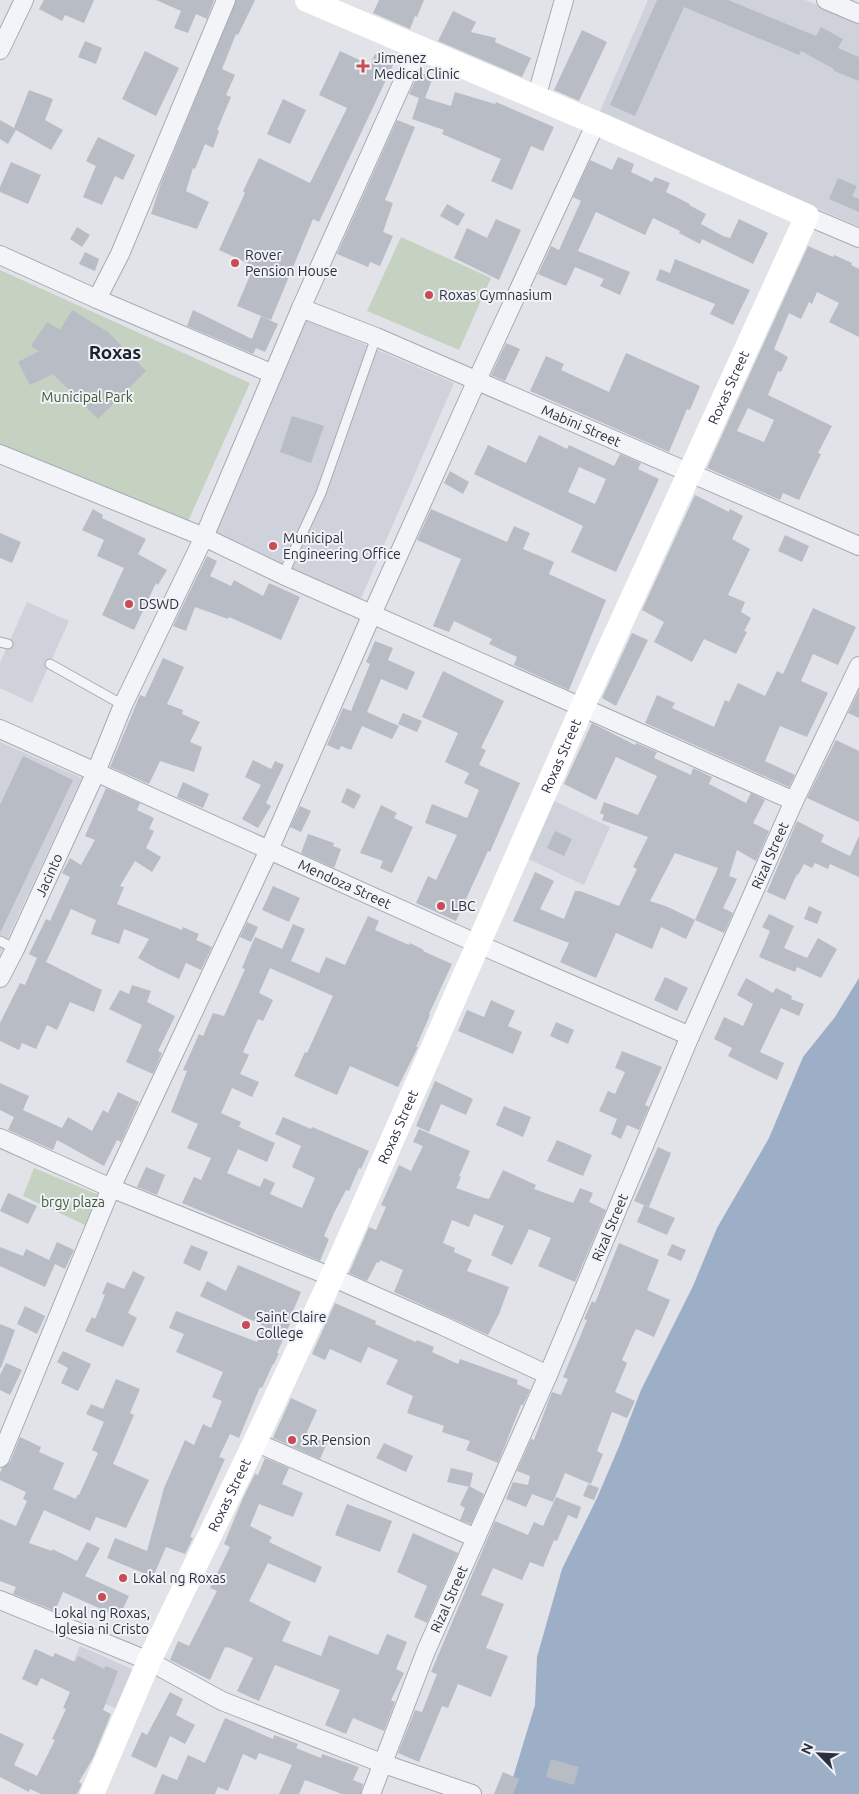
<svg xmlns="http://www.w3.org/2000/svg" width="859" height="1794" viewBox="0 0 859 1794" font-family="Ubuntu,sans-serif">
<rect width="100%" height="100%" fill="#e1e3e9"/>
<g fill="#cfd2da">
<path d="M648,0H805L859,23V227L600,111Z"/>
<path d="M299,316L454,383L359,603L206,535Z"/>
<path d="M27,602L69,621L32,703L0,688V663Z"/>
<path d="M0,742L82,778L0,955Z"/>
<path d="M552,800L610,827L584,885L526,858Z"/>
<path d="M80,1646L134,1670L117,1709L63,1685Z"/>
</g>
<g fill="#c5d2c2">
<path d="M401,237L491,278L459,350L367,311Z"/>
<path d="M0,270L250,383L185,528L0,446Z"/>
<path d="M34,1168L99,1195L85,1225L23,1196Z"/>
</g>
<path fill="#9dafc7" d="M859,978V1794H508L535,1705L537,1657L562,1569L597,1498L620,1444L641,1390L693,1286L717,1228L769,1138L803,1057L835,1017Z"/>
<g fill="#b8bcc5" fill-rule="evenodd">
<path d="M44,0H94L84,23L65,15L62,21L39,9Z"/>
<path d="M156,0H214L207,19L196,14L188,33L174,28L181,11Z"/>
<path d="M236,0H255L238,35L236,34L222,69L235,75L226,95L231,97L217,130L219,131L213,148L205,144L195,169L193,168L186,191L209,202L197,229L151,214L161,183Z"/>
<path d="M379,0H424L417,17L415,16L410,29L373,13Z"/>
<path d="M657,0H728L816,36L821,27L843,39L838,48L859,57V81L834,71V69L801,51L799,55L684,7L635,116L610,105Z"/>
<path d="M453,11L476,22L471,32L496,38L495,42L531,58L522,77L438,41Z"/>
<path d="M582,30L607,42L579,101L554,90Z"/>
<path d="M85,41L102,48L96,64L78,57Z"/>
<path d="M145,51L179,68L156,116L122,99Z"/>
<path d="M340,51L370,65L375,54L394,63L319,222L313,219L271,320L237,306L254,266L219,250L245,193L243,191L259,158L310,183L347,108L319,95Z"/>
<path d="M419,72L433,77L425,98L451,106L455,92L495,104L496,102L554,127L543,151L531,146L512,190L491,181L501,159L442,134L444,130L412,119L419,98L409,94Z"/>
<path d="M29,90L53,99L45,120L63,130L51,150L16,130L8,144L0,139V120L14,128Z"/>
<path d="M283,99L306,110L290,144L267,134Z"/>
<path d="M397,120L415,127L385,200L393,203L383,232L393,236L380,266L370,262L368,267L337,254Z"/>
<path d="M98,137L135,155L123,180L115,176L102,205L83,197L96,166L86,161Z"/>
<path d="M618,157L634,164L631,172L652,182L655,177L670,183L666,192L690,204L689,205L706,214L701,224L723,236L730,238L739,219L768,233L753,264L702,239L700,244L679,233L680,231L653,218L645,235L596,212L578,251L630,272L620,295L600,286L604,279L575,267L566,286L538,274L551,246L559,250L581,201L573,197L590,160L612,170Z"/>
<path d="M11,162L41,175L28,204L0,192V187Z"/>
<path d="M838,178L857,186L852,196L859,199V212L829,199Z"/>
<path d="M447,204L465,214L458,226L440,216Z"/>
<path d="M496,219L521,230L499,280L454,258L467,228L487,238Z"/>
<path d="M77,227L90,235L82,247L70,239Z"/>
<path d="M808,246L833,257L834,255L852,263L851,265L859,269V337L829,322L839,303L817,292L812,304L809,302L801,319L789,313L774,349L788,357L781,372L778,371L768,395L832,426L818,453L821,454L799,500L783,493L780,500L707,468ZM748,408L774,420L764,442L737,431Z"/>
<path d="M85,252L99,259L95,271L79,264Z"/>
<path d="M675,259L750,290L733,325L710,314L715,304L656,280L660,269L670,273Z"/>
<path d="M72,310L108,332L146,371L98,419L53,374L30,385L18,362L39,351L31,346L47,322L60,330Z"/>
<path d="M193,310L252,339L261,316L278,324L265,352L256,348L253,354L187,326Z"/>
<path d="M506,343L520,349L505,381L491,375Z"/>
<path d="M626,353L700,386L690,410L687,409L669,452L530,391L546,356L564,364L561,370L609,392Z"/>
<path d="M292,416L324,426L311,463L280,452Z"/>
<path d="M539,435L567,449L569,445L614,466L620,454L641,463L638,469L659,479L616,572L571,552L583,526L474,474L488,445L526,463ZM579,467L606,479L595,504L568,492Z"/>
<path d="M450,471L469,482L463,494L444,483Z"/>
<path d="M695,495L729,512L730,509L743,516L732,539L750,549L728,595L745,602L741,612L751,618L744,631L747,632L736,654L704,639L692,662L654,642L664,622L642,610Z"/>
<path d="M93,509L103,515L102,518L146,539L138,554L167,570L158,585L156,583L134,630L102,615L124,568L97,556L104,540L82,530Z"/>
<path d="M431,509L507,542L514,526L530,533L523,549L554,562L549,574L606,600L569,690L514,665L517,657L489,644L492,639L454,621L449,632L433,626L461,559L417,540Z"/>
<path d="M0,533L21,542L12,563L0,558Z"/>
<path d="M785,535L809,546L802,562L778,551Z"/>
<path d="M207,556L217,561L210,576L231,586L234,580L263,596L269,583L300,597L281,640L229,617L228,619L195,607L186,631L173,626Z"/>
<path d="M813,608L856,627L838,665L813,654L801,681L828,693L807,737L780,726L765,761L795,775L789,787L645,723L657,695L675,703L672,708L714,727L725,700L729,702L738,683L765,696L777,671L783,674Z"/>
<path d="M632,633L648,640L616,706L602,698Z"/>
<path d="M375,641L393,648L388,660L415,672L407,690L381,679L367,712L399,726L392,739L362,726L351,750L341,746L339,750L327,745L343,708L351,711L370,664L366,662Z"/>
<path d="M163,658L184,667L167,704L183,710L182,714L200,722L190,742L202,747L194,772L160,761L149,784L110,767L140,695L145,697Z"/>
<path d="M443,671L504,701L481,748L486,750L479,765L520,783L490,852L488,851L456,921L416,903L428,876L436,880L457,835L425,823L432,804L467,818L479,790L464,783L469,773L445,762L458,733L422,717Z"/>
<path d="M859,690V718L848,713Z"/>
<path d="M403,713L422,721L417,732L398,724Z"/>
<path d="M592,723L635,745L636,743L657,752L654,758L691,775L693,768L712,777L709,784L746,803L751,793L765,800L753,823L769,831L756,861L737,850L729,876L737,879L723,908L733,913L724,933L695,920L686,939L661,927L652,949L616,933L596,978L560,962L569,943L513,921L535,872L554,881L540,909L564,919L575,891H580L619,906L637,869L633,867L648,837L602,820L604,815L600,813L604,802L638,815L657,776L616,757L596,800L564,784ZM675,853L718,868L695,920L668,907L650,901Z"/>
<path d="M836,740L859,751V822L807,798Z"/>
<path d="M23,756L73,780L0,933V805Z"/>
<path d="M253,760L271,769L275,761L284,765L266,803L271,806L258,828L242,819L261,785L245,777Z"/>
<path d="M183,782L209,794L203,808L177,797Z"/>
<path d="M106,788L140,803L137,810L154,818L149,829L154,831L146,848L161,857L152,872L135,861L120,886L124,887L117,904L182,930L183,927L199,934L196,940L212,947L201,970L186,963L179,979L156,968L138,958L149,939L124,929L119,944L91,934L96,920L71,909L46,962L102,990L94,1012L70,1002L57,1030L47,1025L36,1049L22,1043L19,1050L0,1041V1023L20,983L25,985L37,958L29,954L46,919L50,921L70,877L62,873L70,858L81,865L95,840L85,836Z"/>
<path d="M347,788L361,795L354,809L341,802Z"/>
<path d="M381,805L397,813L394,818L413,827L392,873L380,868L383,861L360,853Z"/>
<path d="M300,806L311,811L301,832L290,827Z"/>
<path d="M797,821L824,835L821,842L850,856L859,836V877L830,864L828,869L815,863L812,868L804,864L798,875L797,874L785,900L767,892Z"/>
<path d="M555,831L572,839L564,856L547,848Z"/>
<path d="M308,834L334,843L333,846L341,849L334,868L301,853Z"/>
<path d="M273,886L300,898L289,922L262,910Z"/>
<path d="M809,906L822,912L817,924L804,919Z"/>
<path d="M769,914L794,926L784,948L807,958L818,938L837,949L821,978L797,967L795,972L759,957L770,931L762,927Z"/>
<path d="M368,916L379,921L375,930L409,945L410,943L424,950L423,951L452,964L429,1014L430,1015L416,1047H418L398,1087L350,1066L337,1095L294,1076L305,1052L307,1053L333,996L270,968L259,993L273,1000L263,1021L258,1019L243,1052L249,1055L240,1074L259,1082L252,1097L232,1088L221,1113L241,1122L239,1127L275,1143L267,1162L238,1149L227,1173L260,1187L264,1178L275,1183L270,1194L302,1208L315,1178L292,1167L301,1146L275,1134L283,1117L311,1129L312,1127L369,1151L361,1169L359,1168L349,1191L346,1190L334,1213L324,1236L329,1239L320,1261L182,1203L194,1177L201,1180L211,1158L187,1148L198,1124L171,1112L187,1071L183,1070L199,1034L203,1036L213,1013L224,1016L225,1014L245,969L242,968L255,937L282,949L293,924L305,929L291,961L319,973L326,957L345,965Z"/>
<path d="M247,922L258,927L251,942L240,937Z"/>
<path d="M665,977L688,988L677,1011L654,1000Z"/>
<path d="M746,978L773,993L776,988L792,996L791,999L804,1004L799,1016L781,1008L760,1052L784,1063L777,1080L728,1056L732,1048L714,1039L724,1017L743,1026L753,1004L737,995Z"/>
<path d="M132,985L151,991L147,1002L175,1016L158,1051L162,1053L153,1074L126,1062L142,1025L109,1009L120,990L129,994Z"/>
<path d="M491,1000L515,1011L508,1026L522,1032L513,1054L458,1031L467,1010L484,1017Z"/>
<path d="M556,1022L574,1030L568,1044L550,1036Z"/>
<path d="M622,1051L662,1067L645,1105L649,1107L639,1130L627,1125L621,1139L611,1134L617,1119L599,1111L608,1091L615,1094L625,1072L615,1068Z"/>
<path d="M435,1081L473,1099L466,1115L441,1104L429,1132L416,1126Z"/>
<path d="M0,1083L29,1096L23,1110L62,1128L68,1117L92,1131L103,1110L108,1113L118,1092L139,1102L121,1142L117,1140L104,1166L57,1140L53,1150L8,1130L14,1117L0,1110Z"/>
<path d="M504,1106L531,1117L523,1137L496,1125Z"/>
<path d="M419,1129L470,1151L459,1176L461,1177L456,1188L484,1198L489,1199L503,1170L536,1185L534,1189L573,1203L580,1188L593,1193L589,1202L606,1210L575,1282L538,1266L551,1238L529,1229L512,1265L491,1255L504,1226L474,1214L469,1227L452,1220L443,1243L455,1248L454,1252L472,1260L467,1271L509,1287L499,1314L488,1335L394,1292L403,1270L380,1260L379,1263L377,1262L367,1281L349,1273L369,1227L376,1230L386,1207L381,1205L399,1165L411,1171L423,1146L413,1142Z"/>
<path d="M557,1140L592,1155L583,1176L547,1161Z"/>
<path d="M658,1147L671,1153L649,1207L634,1201Z"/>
<path d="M146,1167L165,1175L157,1195L137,1187Z"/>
<path d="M8,1193L37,1206L28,1224L0,1211Z"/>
<path d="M644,1205L675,1218L667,1235L637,1222Z"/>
<path d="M57,1242L74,1250L65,1269L55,1264L45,1287L0,1266V1247L23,1256L26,1249L49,1260Z"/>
<path d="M619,1243L659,1260L647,1290L670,1300L654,1337L636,1329L633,1335L622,1360L627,1363L615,1392L635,1401L627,1418L612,1412L597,1451L603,1454L591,1484L565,1473L553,1502L532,1494L526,1507L506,1499L513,1482L528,1485L530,1476L517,1471L531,1439L534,1440L552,1392L561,1395L568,1379L563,1377L587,1320L584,1319L592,1301L595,1303Z"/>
<path d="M672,1244L686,1250L681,1261L667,1255Z"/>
<path d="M191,1245L208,1252L200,1271L183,1263Z"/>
<path d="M238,1265L301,1292L288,1323L290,1324L277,1353H279L274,1364H273L262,1388L260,1387L239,1438L230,1434L219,1457L225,1459L190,1537L193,1538L185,1554L166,1547L153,1577L107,1558L115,1538L147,1551L164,1488L185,1440L194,1445L203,1424L211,1428L222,1401L212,1397L223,1372L176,1352L184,1334L169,1328L176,1311L257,1342L264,1326L200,1296L207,1281L226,1291Z"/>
<path d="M133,1271L145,1277L128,1313L137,1318L123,1347L85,1331L92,1317L95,1319L105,1295L102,1294L107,1282L124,1289Z"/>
<path d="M335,1303L376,1321L375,1324L416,1342L417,1340L434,1347L432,1352L458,1364L460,1359L518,1380L517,1384L530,1390L523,1405H521L498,1463L466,1450L470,1441L442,1432L444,1426L407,1413L413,1396L386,1384L398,1360L368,1347L361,1363L330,1349L325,1360L312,1354Z"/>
<path d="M25,1306L45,1316L37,1334L17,1324Z"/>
<path d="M0,1324L15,1330L1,1368L0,1367Z"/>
<path d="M63,1351L91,1364L78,1391L61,1383L68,1368L57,1362Z"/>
<path d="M6,1363L22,1370L10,1395L0,1390V1375Z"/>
<path d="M116,1379L140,1389L130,1413L134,1415L113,1464L149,1480L126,1528L96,1517L90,1531L44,1510L29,1543L52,1551V1549L77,1561L87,1542L100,1548L85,1576L129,1596L119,1617L63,1592L55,1611L13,1594L16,1587L0,1581V1519L16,1526L27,1501L23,1499L26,1492L0,1480V1473L2,1468L10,1462L20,1437L41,1447L39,1452L64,1463L53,1489L76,1499L77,1495H79L98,1453L92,1450L104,1422L86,1414L91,1404L103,1409Z"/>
<path d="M291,1398L317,1410L307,1432L308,1435L327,1443L320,1459L273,1438Z"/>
<path d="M384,1443L413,1456L406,1472L376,1458Z"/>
<path d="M265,1458L289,1468L282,1484L303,1493L293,1517L259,1504L250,1526L272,1537L269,1542L322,1567L315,1583L268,1563L249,1601L291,1622L282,1641L321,1656L329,1635L378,1655L387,1634L407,1642L396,1669L404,1673L391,1700L395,1702L384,1731L353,1718L346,1734L325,1725L340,1690L275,1665L259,1701L237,1691L253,1658L228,1647V1648L225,1647L210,1680L170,1660L178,1641L189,1646L217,1591L210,1588L230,1547L224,1544L243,1498L255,1474L258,1475Z"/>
<path d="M451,1468L473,1473L470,1487L447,1482Z"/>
<path d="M588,1484L599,1488L594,1500L583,1496Z"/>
<path d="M469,1486L484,1494L471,1524L460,1520L465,1508L460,1505Z"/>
<path d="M556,1497L581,1507L577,1519L568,1515L557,1541L554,1540L543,1567L530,1562L522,1580L493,1568L481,1595L504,1604L486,1648L508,1656L491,1697L458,1684L448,1708L442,1706L419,1762L398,1753L415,1710L422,1712L437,1674L431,1672L495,1521L528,1535L534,1522L543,1526Z"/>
<path d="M347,1504L392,1521L380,1552L335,1535Z"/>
<path d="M413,1533L458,1553L427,1623L414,1617L427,1586L397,1572Z"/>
<path d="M35,1649L53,1657L55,1653L75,1662L78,1656L104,1669L106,1666L118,1671L103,1710L111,1714L93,1758L79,1782L82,1784L77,1794H41L30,1789L29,1792L0,1777V1733L24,1744L14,1765L37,1776L55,1740L52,1739L66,1709L63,1708L70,1692L41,1678L37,1686L22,1679Z"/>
<path d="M170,1692L183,1699L176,1715L195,1725L185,1744L170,1736L156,1768L131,1756L142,1732L147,1735Z"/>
<path d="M225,1718L273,1739L274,1735L298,1744L296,1748L321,1758L322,1754L359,1767L353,1780L363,1784L361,1794H342L305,1780L299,1794H279L292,1765L259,1753L256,1760L243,1754L228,1791L218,1787L215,1794H154L162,1774L177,1780L188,1755L205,1763Z"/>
<path d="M551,1759L579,1767L574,1785L546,1777Z"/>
<path d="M503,1772L519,1779L513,1794H494Z"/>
</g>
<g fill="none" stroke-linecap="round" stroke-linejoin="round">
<defs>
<g id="lane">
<path d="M283,575L321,493L376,337"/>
<path d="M0,642L8,644"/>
<path d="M50,664L123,705"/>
<path d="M0,941L15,949"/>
</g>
<g id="street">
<path d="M226,0L120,254L97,299L273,374"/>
<path d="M826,0L859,14"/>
<path d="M0,50L24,0"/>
<path d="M536,98L564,0"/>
<path d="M807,216L859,238"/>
<path d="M0,255L97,299"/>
<path id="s1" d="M301,308L376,337L859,546"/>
<path d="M0,454L204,537L283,575L794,801"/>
<path id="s2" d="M0,729L478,944L690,1036"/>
<path id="s3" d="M0,978L15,949L96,772L123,705L204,537L301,308L418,48"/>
<path d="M0,1138L111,1188L332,1277L441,1325L548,1375"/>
<path d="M255,1442L476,1538"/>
<path d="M0,1458L111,1188L269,850L372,614L477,380L596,123"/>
<path d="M0,1600L149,1661L222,1701L384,1764L472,1794"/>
<path id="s4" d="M371,1794L426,1651L548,1375L690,1036L794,801L859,666"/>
</g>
</defs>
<use href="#lane" stroke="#a6aab3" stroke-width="11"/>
<use href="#street" stroke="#a6aab3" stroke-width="20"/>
<use href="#lane" stroke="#f3f4f7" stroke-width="9"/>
<use href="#street" stroke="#f3f4f7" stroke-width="18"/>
<path stroke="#fff" stroke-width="24" id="s5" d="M92,1794L149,1661L255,1442L332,1277L582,708L807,216L596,123L307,0"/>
</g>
<g fill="#c74c57" stroke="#f0f2f6" stroke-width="2">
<path d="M360.5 58.5h5v5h5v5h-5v5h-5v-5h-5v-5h5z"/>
<circle cx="235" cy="263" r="5"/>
<circle cx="429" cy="295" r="5"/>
<circle cx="273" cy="546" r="5"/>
<circle cx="129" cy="604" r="5"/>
<circle cx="441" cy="906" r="5"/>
<circle cx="246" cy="1325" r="5"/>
<circle cx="292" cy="1440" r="5"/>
<circle cx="123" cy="1578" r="5"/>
<circle cx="102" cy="1597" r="5"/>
</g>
<g text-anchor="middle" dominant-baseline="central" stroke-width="4" stroke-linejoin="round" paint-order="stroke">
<g font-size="14" fill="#2a303f" stroke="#f0f2f6" text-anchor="start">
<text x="374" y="58">Jimenez<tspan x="374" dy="16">Medical Clinic</tspan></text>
<text x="245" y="255">Rover<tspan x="245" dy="16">Pension House</tspan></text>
<text x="439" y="295">Roxas Gymnasium</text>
<text x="283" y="538">Municipal<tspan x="283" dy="16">Engineering Office</tspan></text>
<text x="139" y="604">DSWD</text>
<text x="451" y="906">LBC</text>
<text x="256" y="1317">Saint Claire<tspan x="256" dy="16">College</tspan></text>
<text x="302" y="1440">SR Pension</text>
<text x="133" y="1578">Lokal ng Roxas</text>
<text x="102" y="1613" text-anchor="middle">Lokal ng Roxas,<tspan x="102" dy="16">Iglesia ni Cristo</tspan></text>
</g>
<g font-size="14" fill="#2a303f" stroke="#f0f2f6">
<text stroke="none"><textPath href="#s5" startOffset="1544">Roxas Street</textPath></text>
<text stroke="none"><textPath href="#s1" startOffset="304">Mabini Street</textPath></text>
<text stroke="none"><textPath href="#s5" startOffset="1139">Roxas Street</textPath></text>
<text stroke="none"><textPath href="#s4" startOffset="1020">Rizal Street</textPath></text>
<text stroke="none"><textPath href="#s3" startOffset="114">Jacinto</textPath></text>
<text stroke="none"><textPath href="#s2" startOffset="378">Mendoza Street</textPath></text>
<text stroke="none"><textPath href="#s5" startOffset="734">Roxas Street</textPath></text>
<text stroke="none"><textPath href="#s4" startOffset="615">Rizal Street</textPath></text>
<text stroke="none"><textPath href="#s5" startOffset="329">Roxas Street</textPath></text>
<text stroke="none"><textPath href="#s4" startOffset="210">Rizal Street</textPath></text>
</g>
<g font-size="14" fill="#3c5a38" stroke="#f0f2f6">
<text x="87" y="397">Municipal Park</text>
<text x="73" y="1202">brgy plaza</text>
</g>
<g font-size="19" font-weight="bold" fill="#1c2230" stroke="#f0f2f6">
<text x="115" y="352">Roxas</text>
</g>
</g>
<g transform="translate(819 1754) rotate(294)" stroke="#f0f2f6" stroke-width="4" paint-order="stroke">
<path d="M0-4L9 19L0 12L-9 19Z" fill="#2a303f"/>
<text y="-8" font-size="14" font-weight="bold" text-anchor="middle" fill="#2a303f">N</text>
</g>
</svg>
